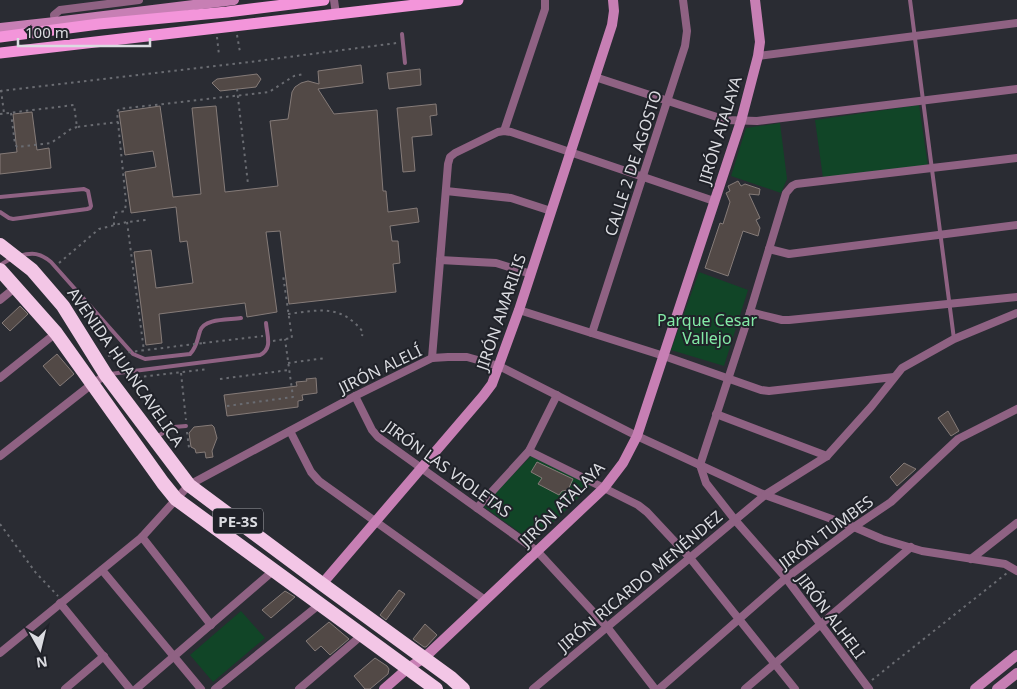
<svg xmlns="http://www.w3.org/2000/svg" width="1017" height="689" viewBox="0 0 1017 689" font-family="'Noto Sans',sans-serif">
<rect width="100%" height="100%" fill="#2a2c33"/>
<g fill="#114527">
<path d="M919,105L928,166L823,178L815,120Z"/>
<path d="M780,123L787,179L781,193L731,176L746,128Z"/>
<path d="M699,272L748,290L724,366L671,350Z"/>
<path d="M531,456L592,485L533,542L483,506Z"/>
<path d="M241,611L265,638L213,682L190,655Z"/>
</g>
<g fill="#524946" stroke="#857b78">
<path d="M361,65L363,83L318,89L334,114L377,110L383,191H386L388,212L417,208L419,222L390,226L392,241H398L400,263L393,264L396,292L289,304L280,231L266,232L277,312L247,317L245,303L159,314L162,343L146,345L134,252L151,250L156,288L193,283L187,241L180,242L176,207L131,213L125,172L156,167L153,151L125,155L119,112L160,106L173,197L201,194L192,108L216,106L225,192L278,186L270,121L288,119L292,92L295,87L301,83L308,81L319,84L318,71Z"/>
<path d="M420,69L421,85L389,89L387,73Z"/>
<path d="M257,74L261,79L256,87L220,91L212,83L217,79Z"/>
<path d="M436,104L437,115L430,116L432,135L412,137L415,171L403,172L397,108Z"/>
<path d="M32,112L37,150L49,148L51,168L0,174V154L17,152L13,114Z"/>
<path d="M738,181L741,186L745,184L760,189L759,195L749,194L760,218L756,220L760,228L758,236L743,231L728,276L705,268L720,223L723,224L730,202L726,193L730,191L728,186Z"/>
<path d="M20,306L28,314L10,331L2,323Z"/>
<path d="M57,354L74,374L60,386L43,366Z"/>
<path d="M316,378L317,393L302,395L303,400L298,401V407L227,416L224,395L297,386L296,382L307,381L306,379Z"/>
<path d="M948,411L959,431L951,436L938,418Z"/>
<path d="M212,425L214,427L217,438L212,451L213,457L206,458L205,452L196,453L195,449L191,447L189,433L194,427Z"/>
<path d="M537,462L573,479L568,490L562,491L559,495L538,484L542,478L531,472Z"/>
<path d="M904,463L916,469L897,486L890,477Z"/>
<path d="M399,590L405,594L386,620L380,615Z"/>
<path d="M285,591L295,597L271,618L262,610Z"/>
<path d="M329,622L349,639L330,655L321,646L315,651L306,641Z"/>
<path d="M425,624L437,635L426,647H424L413,639Z"/>
<path d="M375,658L387,666L389,669L388,674L370,689H365L354,676Z"/>
</g>
<g fill="none" stroke-linecap="round" stroke-linejoin="round">
<g stroke="#6a6c72" stroke-width="2" stroke-dasharray="2.5 4" stroke-linecap="butt">
<path d="M237,35L240,52"/>
<path d="M217,37L219,55"/>
<path d="M237,89L248,184"/>
<path d="M1,90L4,113"/>
<path d="M0,91L242,63L397,43"/>
<path d="M11,113L15,144L17,147L51,143L71,129L77,127"/>
<path d="M0,114L74,105L77,127L118,122"/>
<path d="M127,222L144,351"/>
<path d="M114,225V213L125,211L126,202L117,112L119,109L269,92L294,76L304,74"/>
<path d="M59,263L99,229L127,222L146,220"/>
<path d="M288,314C319,310 341,304 363,332L362,336"/>
<path d="M273,341L292,338L283,275"/>
<path d="M203,343L263,336"/>
<path d="M108,356L122,353"/>
<path d="M288,363L326,358"/>
<path d="M181,373L186,420"/>
<path d="M131,378L208,369"/>
<path d="M220,379L289,370"/>
<path d="M227,406L293,397L285,339"/>
<path d="M187,432L189,448"/>
<path d="M0,524L36,573L58,596"/>
<path d="M872,680L1007,573"/>
</g>
<g stroke="#8f6283" stroke-width="4">
<path d="M910,0L954,339"/>
<path d="M402,34L405,63"/>
<path d="M0,197L84,189L88,191L91,206L90,208L87,209L13,219L9,218L0,212"/>
<path d="M19,256C33,252 40,253 51,262L133,354L145,359L190,354C197,347 197,340 200,331C204,318 229,320 241,318"/>
<path d="M0,265L12,258"/>
<path d="M110,374L260,355C273,348 267,336 266,323"/>
<path d="M156,437L174,427L186,426"/>
</g>
<g stroke="#8f6283" stroke-width="8">
<path d="M334,0L336,14"/>
<path d="M55,22L54,15L60,10L139,0"/>
<path d="M758,56L1017,23"/>
<path d="M595,77L726,120L757,121L1017,89"/>
<path d="M504,131L545,9V0"/>
<path d="M446,191L511,198L551,211"/>
<path d="M769,249L789,254L1017,225"/>
<path d="M440,260L496,263L531,274"/>
<path d="M0,300L16,287"/>
<path d="M519,310L664,356L761,390L769,391L894,377"/>
<path d="M750,312L782,320H789L1017,297"/>
<path d="M592,333L685,46L687,31L683,0"/>
<path d="M432,358L448,164L450,157L455,153L498,132L504,131L511,132L714,201"/>
<path d="M0,378L56,333"/>
<path d="M355,396L372,430L378,437L537,551L607,627L655,689"/>
<path d="M716,414L827,456"/>
<path d="M290,431L311,472L319,481L485,600"/>
<path d="M529,451L604,488L638,505L647,512L690,558L795,689"/>
<path d="M0,456L92,384L106,375"/>
<path d="M700,465L750,312L786,193L792,186L796,184L1017,158"/>
<path d="M700,465L706,483L735,520L786,578L869,689"/>
<path d="M477,508L529,451L557,395"/>
<path d="M142,537L211,625"/>
<path d="M971,559L1017,523"/>
<path d="M102,570L201,689"/>
<path d="M60,603L130,689"/>
<path d="M0,653L142,537L189,485L355,396L432,358L448,357H467L499,366L637,436L765,495L854,527L882,539L922,551L1005,564L1017,571"/>
<path d="M65,689L104,656"/>
<path d="M136,689L273,571"/>
<path d="M215,689L320,604"/>
<path d="M299,689L362,635"/>
<path d="M533,689L765,495L827,456L871,407L902,368L954,339L1017,313"/>
<path d="M659,689L786,578L854,527L891,502L958,439L1017,409"/>
<path d="M745,689L911,547"/>
</g>
<g stroke="#c77fb4" stroke-width="10">
<path d="M0,28L55,22L234,0"/>
<path d="M322,584L483,396L492,384L519,310L612,25L614,11L613,0"/>
<path d="M384,689L408,668L424,658L604,488L623,463L637,436L741,121L758,56L760,42L755,0"/>
<path d="M975,689L1017,655"/>
<path d="M997,689L1017,673"/>
</g>
<g stroke="#f395da" stroke-width="11">
<path d="M0,37L99,24L227,12L324,0"/>
<path d="M0,53L458,0"/>
</g>
<g stroke="#f3c6e6" stroke-width="14">
<path d="M0,245L32,270L63,306L106,375L189,485L322,584L451,678L463,689"/>
<path d="M0,270L56,333L163,483L176,499L436,689"/>
</g>
<path stroke="#6a6c72" stroke-width="2" stroke-dasharray="2.5 4" stroke-linecap="butt" d="M122,353L203,343"/>
</g>
<g text-anchor="middle" dominant-baseline="central" stroke-width="4" stroke-linejoin="round" paint-order="stroke">
<rect fill="#202229" stroke="#a3a4aa" stroke-width="1" x="213" y="508.5" width="50" height="25" rx="4"/>
<g font-size="15" font-weight="bold" fill="#dbdce1">
<text x="238" y="521">PE-3S</text>
</g>
<g font-size="16" fill="#dbdce1" stroke="#202229">
<text transform="translate(720 130) rotate(-73)">JIRÓN ATALAYA</text>
<text transform="translate(633 163) rotate(-72)">CALLE 2 DE AGOSTO</text>
<text transform="translate(501 312) rotate(-71)">JIRÓN AMARILIS</text>
<text transform="translate(126 367) rotate(55)">AVENIDA HUANCAVELICA</text>
<text transform="translate(380 369) rotate(-26)">JIRÓN ALELÍ</text>
<text transform="translate(448 469) rotate(36)">JIRÓN LAS VIOLETAS</text>
<text transform="translate(562 504) rotate(-45)">JIRÓN ATALAYA</text>
<text transform="translate(826 532) rotate(-36)">JIRÓN TUMBES</text>
<text transform="translate(640 581) rotate(-40)">JIRÓN RICARDO MENÉNDEZ</text>
<text transform="translate(831 616) rotate(53)">JIRÓN ALHELI</text>
</g>
<g font-size="16" fill="#83eaa6" stroke="#202229">
<text x="707" y="320">Parque Cesar<tspan x="707" dy="18">Vallejo</tspan></text>
</g>
</g>
<g transform="translate(40 649) rotate(172)" stroke="#202229" stroke-width="4" paint-order="stroke">
<path d="M0-4L9 19L0 12L-9 19Z" fill="#dbdce1"/>
<text y="-8" font-size="14" font-weight="bold" text-anchor="middle" fill="#dbdce1">N</text>
</g>
<path d="M18 38v8h132v-8" fill="none" stroke="#dbdce1" stroke-width="2.5"/>
<text x="25" y="38" font-size="15" fill="#dbdce1" stroke="#202229" stroke-width="4" paint-order="stroke">100 m</text>
</svg>
